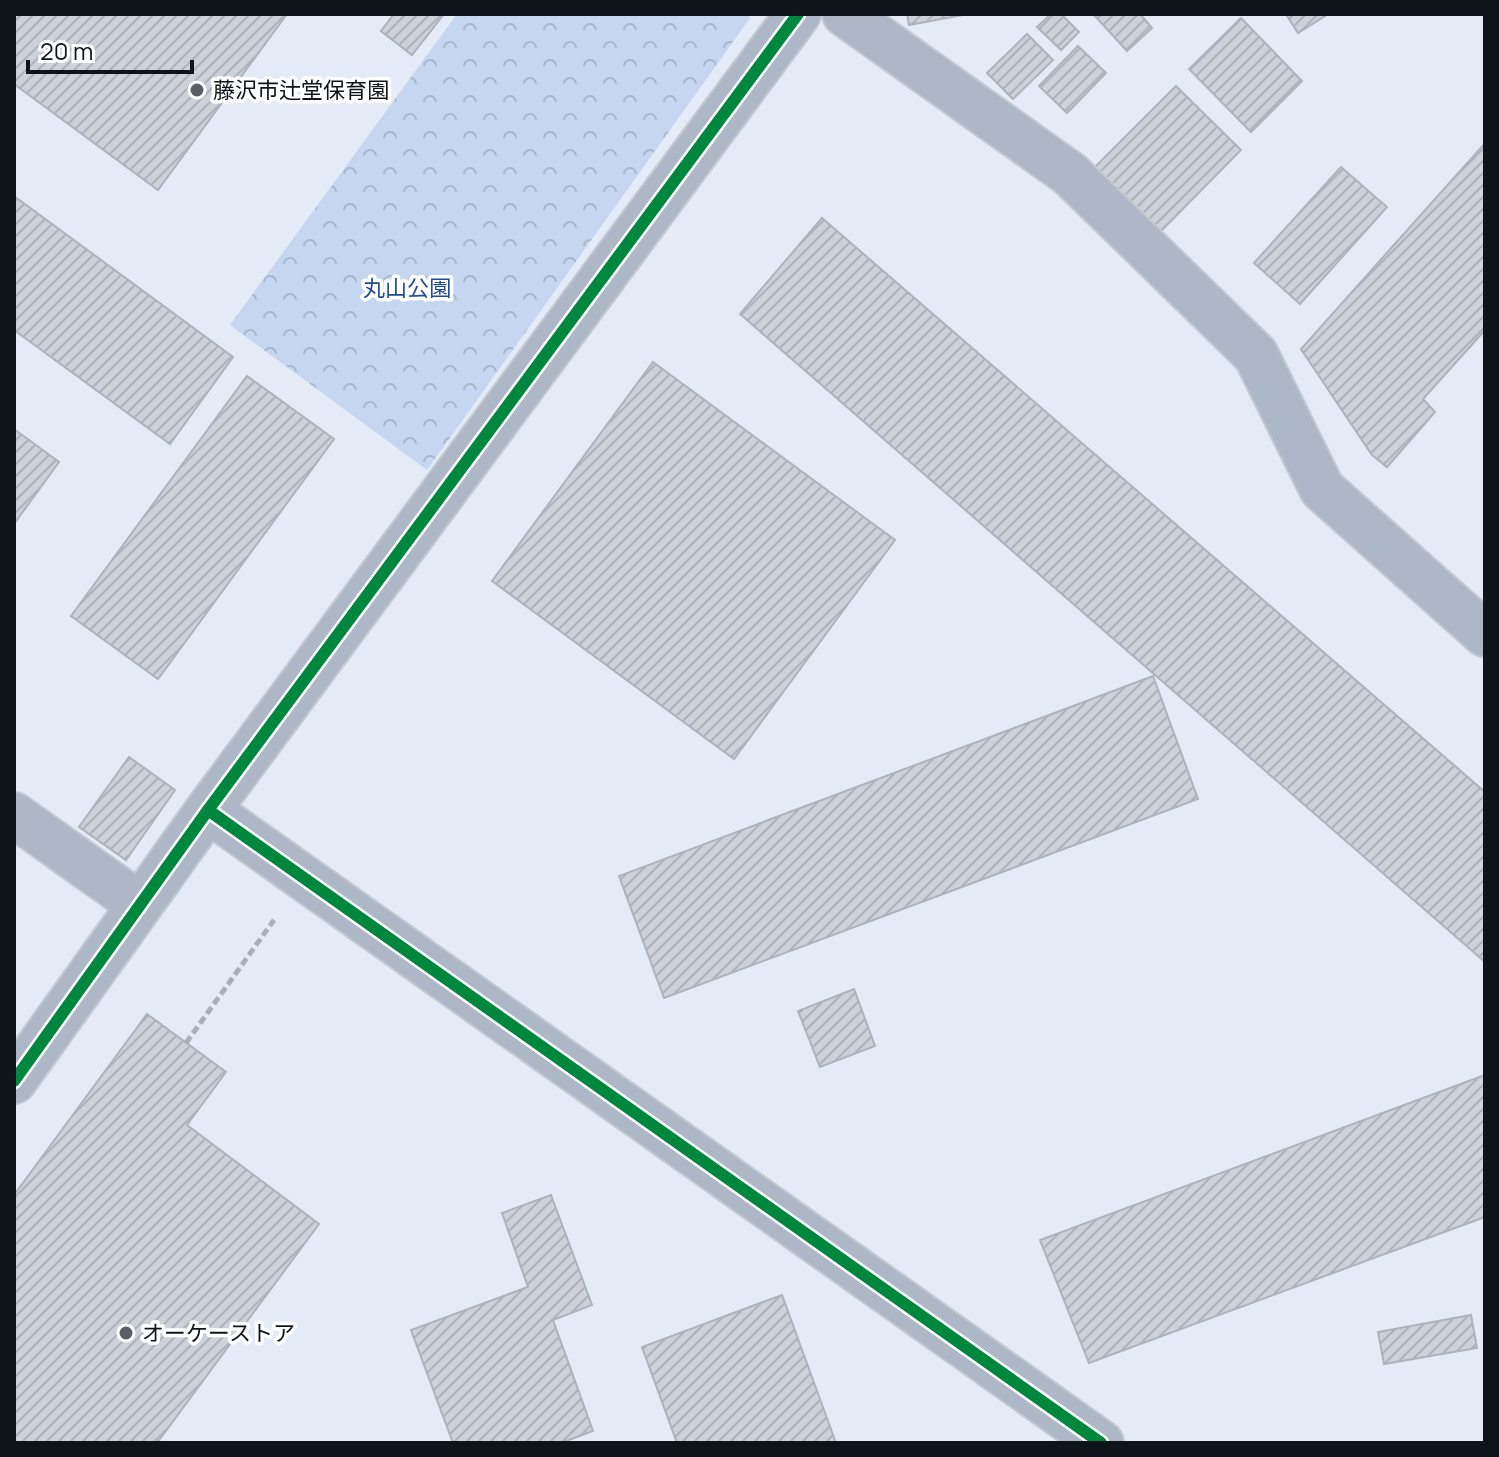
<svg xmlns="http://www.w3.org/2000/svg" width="1499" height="1457" viewBox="0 0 1499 1457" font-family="Manrope,'Noto Sans JP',sans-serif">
<defs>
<pattern id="park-crowns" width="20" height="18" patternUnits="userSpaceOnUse" patternTransform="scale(2)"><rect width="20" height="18" fill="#c6d6f0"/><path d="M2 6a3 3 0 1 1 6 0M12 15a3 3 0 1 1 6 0" fill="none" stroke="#a9b7cd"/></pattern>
<pattern id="building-hatch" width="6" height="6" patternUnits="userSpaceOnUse" patternTransform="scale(2)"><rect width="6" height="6" fill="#ccd1da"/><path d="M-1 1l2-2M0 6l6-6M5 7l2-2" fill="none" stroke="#aeb3ba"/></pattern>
</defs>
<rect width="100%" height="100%" fill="#e5ebf6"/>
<path fill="url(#park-crowns)" d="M457,14H749L750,18L427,470L230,325Z"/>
<g fill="url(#building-hatch)" stroke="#adb2bb" stroke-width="2">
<path d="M14,14H287L158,190L14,84Z"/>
<path d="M394,14H444L412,55L381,31Z"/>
<path d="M907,14H963V15L909,25Z"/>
<path d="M1051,14H1061L1079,32L1061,50L1037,27Z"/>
<path d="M1093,14H1140L1152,28L1127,51Z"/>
<path d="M1286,14H1328L1298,33Z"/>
<path d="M1241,18L1302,81L1251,132L1189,69Z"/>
<path d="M1027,34L1053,60L1013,99L987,73Z"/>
<path d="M1078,46L1106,73L1067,113L1039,86Z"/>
<path d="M1176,86L1241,150L1161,231L1095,167Z"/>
<path d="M1485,143V330L1423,399L1435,412L1387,467L1372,455L1301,349Z"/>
<path d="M1341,167L1387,207L1300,304L1254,263Z"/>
<path d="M14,196L233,357L170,444L14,330Z"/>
<path d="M822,218L1485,792V962L740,314Z"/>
<path d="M653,362L895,540L734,759L492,581Z"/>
<path d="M247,376L334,439L158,679L71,616Z"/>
<path d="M14,429L59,462L14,524Z"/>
<path d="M1153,676L1198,799L664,998L619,876Z"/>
<path d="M129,757L175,790L126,860L79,827Z"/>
<path d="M854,989L875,1046L820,1067L798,1011Z"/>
<path d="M147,1014L226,1072L187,1125L319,1224L157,1443H14V1195Z"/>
<path d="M1485,1075V1217L1089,1363L1040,1240Z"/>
<path d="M551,1195L592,1305L553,1320L593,1431L561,1443H453L411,1330L528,1287L502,1213Z"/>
<path d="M782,1295L836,1443H677L642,1347Z"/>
<path d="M1471,1315L1477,1348L1384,1364L1378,1332Z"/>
</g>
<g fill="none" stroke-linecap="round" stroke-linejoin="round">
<defs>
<g id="minor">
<path d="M845,14L1070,174L1256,355L1322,489L1485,634"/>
<path d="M14,815L139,904"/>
</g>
<g id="tertiary">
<path d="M208,810L1101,1443"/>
<path d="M14,1081L208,810L798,14"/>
</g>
</defs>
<use href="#minor" stroke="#c4c9d1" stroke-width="48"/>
<use href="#tertiary" stroke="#c4c9d1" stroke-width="48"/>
<path stroke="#a9afba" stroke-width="5" stroke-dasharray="8 4" stroke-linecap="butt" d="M186,1043L274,920"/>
<use href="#minor" stroke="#aeb7c6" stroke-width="44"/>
<use href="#tertiary" stroke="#aeb7c6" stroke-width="44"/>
<defs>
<g id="cycleway">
<path d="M208,810L1101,1443"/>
<path d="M14,1081L208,810L798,14"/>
</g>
</defs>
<use href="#cycleway" stroke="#fff" stroke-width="17"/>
<use href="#cycleway" stroke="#00873e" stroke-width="12"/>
</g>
<g fill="#5a5f67" stroke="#fff" stroke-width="3">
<circle cx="197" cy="90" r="8"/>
<circle cx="126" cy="1333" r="8"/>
</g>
<g text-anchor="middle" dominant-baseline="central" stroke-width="7" stroke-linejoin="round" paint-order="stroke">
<g font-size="22" fill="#0f131a" stroke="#fff" text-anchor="start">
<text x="213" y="90">藤沢市辻堂保育園</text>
<text x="142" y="1333">オーケーストア</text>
</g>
<g font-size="22" fill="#1f4c96" stroke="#fff">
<text x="407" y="288">丸山公園</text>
</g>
</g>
<rect width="1499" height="1457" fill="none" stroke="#0f131a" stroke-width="32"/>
<path d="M28 60v12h164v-12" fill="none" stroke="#0f131a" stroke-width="4"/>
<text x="40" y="60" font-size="24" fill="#0f131a" stroke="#ffffff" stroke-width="6" paint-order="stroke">20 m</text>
</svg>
